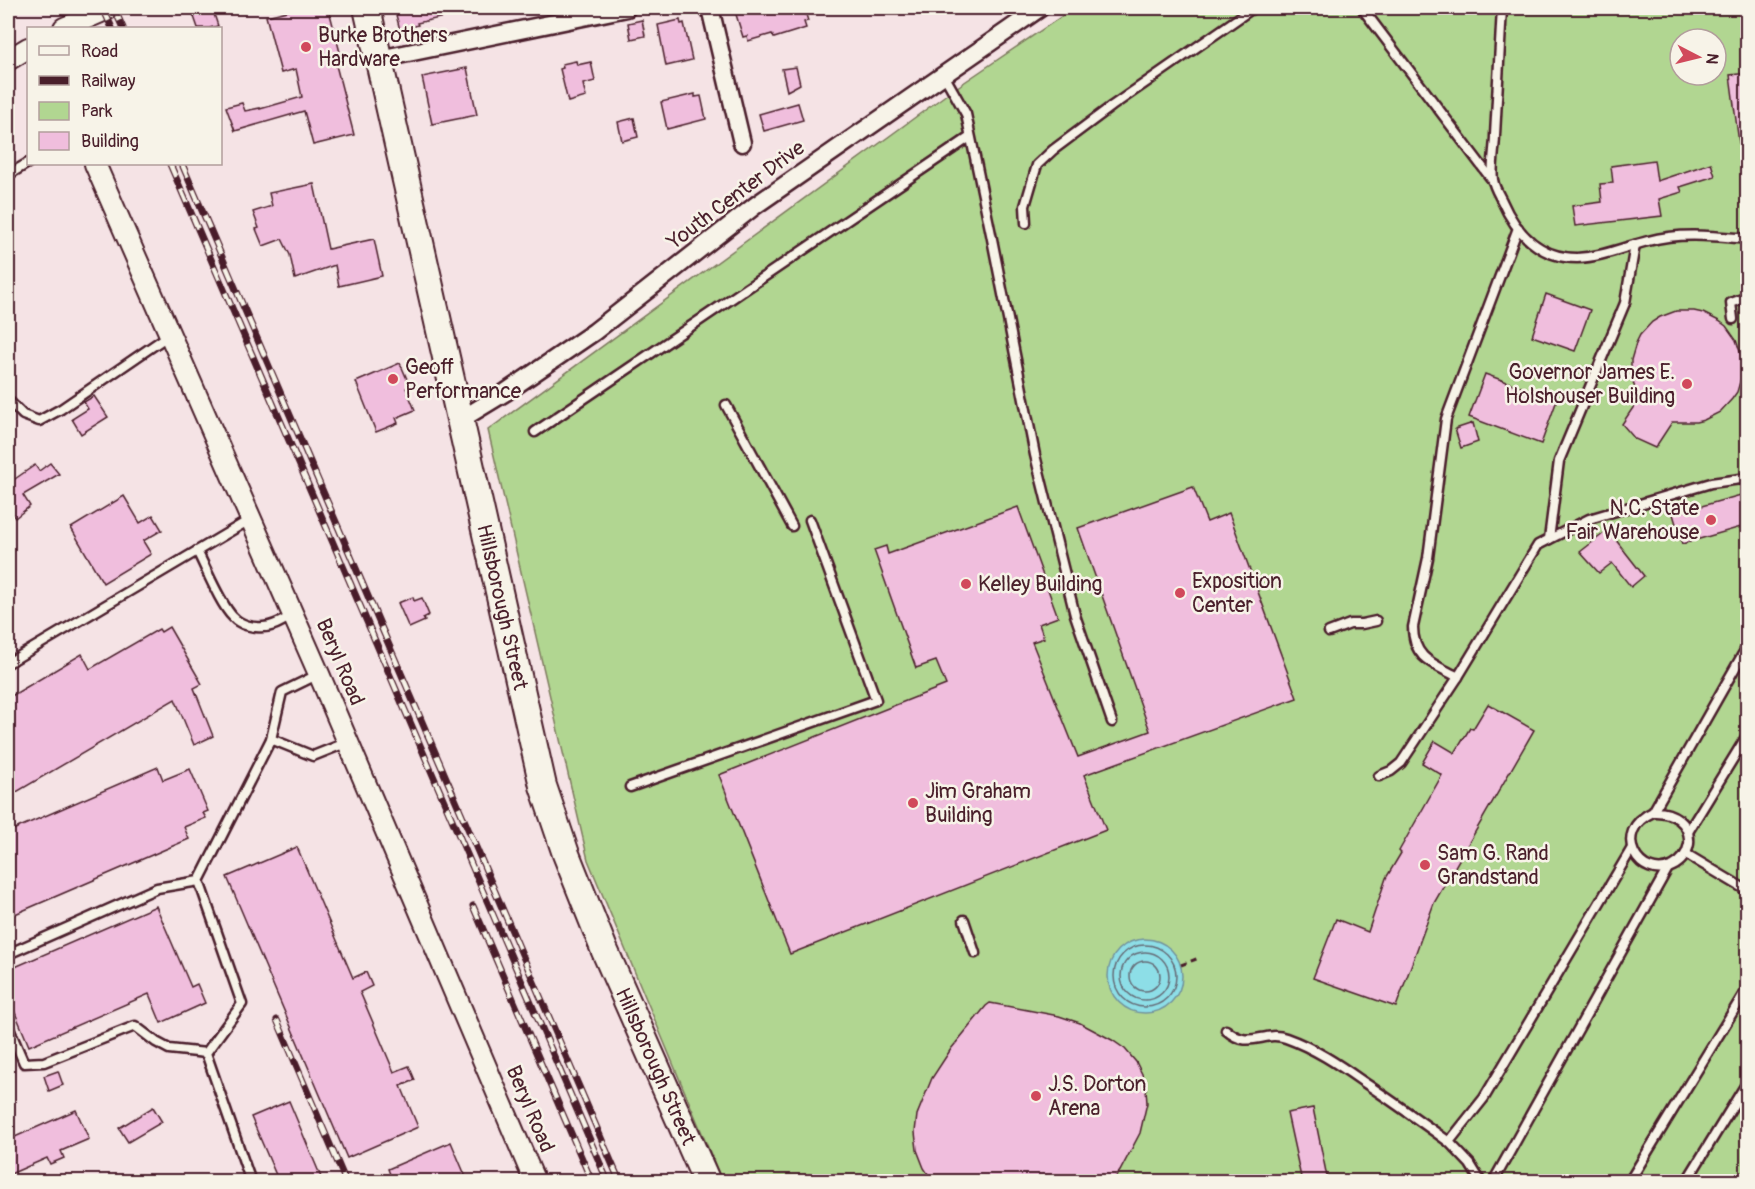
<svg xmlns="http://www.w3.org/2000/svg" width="1755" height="1189" viewBox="0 0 1755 1189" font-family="Pangolin,sans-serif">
<rect width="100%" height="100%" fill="#f5e3e5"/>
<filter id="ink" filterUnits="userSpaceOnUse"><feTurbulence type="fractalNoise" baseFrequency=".0167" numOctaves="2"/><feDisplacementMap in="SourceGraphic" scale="12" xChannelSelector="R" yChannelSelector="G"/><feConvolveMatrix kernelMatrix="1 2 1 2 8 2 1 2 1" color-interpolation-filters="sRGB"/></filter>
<g filter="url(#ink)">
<path fill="#b1d691" stroke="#7e7a5e" stroke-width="1.5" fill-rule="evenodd" d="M1074,8H1747V1181H722L588,860L488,430L947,94ZM1680,39H1716V75H1680Z"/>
<circle fill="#8ddee7" stroke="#72929c" stroke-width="1.5" cx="1145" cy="976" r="37"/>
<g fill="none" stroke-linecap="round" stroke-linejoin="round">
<g stroke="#656b76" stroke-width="1.5">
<circle cx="1145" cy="976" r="31"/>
<circle cx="1145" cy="976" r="24"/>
<circle cx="1145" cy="976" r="15"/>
</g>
</g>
<g fill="#f0bedd" stroke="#4a1f2b" stroke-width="1.5">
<path d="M191,8H212L218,26L209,28H198Z"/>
<path d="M300,8H325L329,10L343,64L336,65L354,135L313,145L304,111L235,131L226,107L242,103L245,111L260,108V109L302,97L296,69L281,73L266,16Z"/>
<path d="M408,8H461L462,13L417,23L418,25L400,30L395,11Z"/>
<path d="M734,8H804L808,21L804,22L806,28L774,38L772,34L748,41L747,36L743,37Z"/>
<path d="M642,20L645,36L631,39L628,23Z"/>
<path d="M680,20L681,24L684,23L692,60L666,66L658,25Z"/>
<path d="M576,61L577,65L591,62L595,81L583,84L586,97L568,102L560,69L563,68L562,64Z"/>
<path d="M796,67L800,84L787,91L782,69Z"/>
<path d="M467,68L477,115L432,124L422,77Z"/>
<path d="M1748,73V142L1739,143L1730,75Z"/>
<path d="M695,94V97L701,96L706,119L667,129L661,102Z"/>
<path d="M798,103L803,120L764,131L759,114Z"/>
<path d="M634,118L638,137L622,141L618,122Z"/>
<path d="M1654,160L1657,181L1711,163L1715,176L1680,187L1682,192L1659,199L1662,216L1575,226L1572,206L1602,202L1600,184L1613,183L1611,166Z"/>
<path d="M314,184L328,249L374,239L382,276L339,286L335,265L295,279L290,255L282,239L263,246L256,229L259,228L253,212L272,206L269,193Z"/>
<path d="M1546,294L1590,310L1575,351L1532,336Z"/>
<path d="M1676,311H1694L1703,313L1719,321L1726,326L1736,340L1742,357V375L1737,392L1732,399L1720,412L1704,420L1696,422H1672L1655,448L1635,439L1622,424L1639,399L1631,377V360L1636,343L1640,335L1652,322L1660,317Z"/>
<path d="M400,363L410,386L406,388L415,410L396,418L398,423L376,432L356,382Z"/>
<path d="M1485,374L1557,400L1541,444L1469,417Z"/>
<path d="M94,396L108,417L81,434L72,419L88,409L84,402Z"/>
<path d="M1473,423L1478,442L1461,448L1455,429Z"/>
<path d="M50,463L59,474L23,495L30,506L15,518L8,508V474L12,481L35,465L39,471Z"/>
<path d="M1193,487L1207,522L1229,513L1297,698L1084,775L1106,830L790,954L719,775L946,685L936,661L916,668L874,550L886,546L888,554L1018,507L1058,617L1039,624L1044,638L1032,642L1078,757L1150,731L1078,528Z"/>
<path d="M1748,493V525L1682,544L1673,514Z"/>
<path d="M124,496L140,523L153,515L162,530L143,541L151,554L103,583L71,528Z"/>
<path d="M1608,530L1644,576L1631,587L1612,563L1599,573L1580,552Z"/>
<path d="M413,597L414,601L422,598L429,615L423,618L425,621L409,628L398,603Z"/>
<path d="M169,627L202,684L194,688L213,736L194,745L175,699L8,797V698L82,654L90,669L159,629L161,632Z"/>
<path d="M1488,704L1534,730L1434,903L1396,1007L1313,978L1336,919L1368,932L1386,878L1401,853L1399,851L1442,775L1422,763L1435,741L1455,753L1470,728L1473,729Z"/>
<path d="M158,767L163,780L190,769L208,811L203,813L206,818L184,827L189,839L8,917V832Z"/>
<path d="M297,847L353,978L366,972L372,986L360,992L394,1072L409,1066L415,1080L401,1086L418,1127L347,1158L227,877Z"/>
<path d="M156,906L191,987L197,984L205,1003L161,1023L149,994L29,1046L8,996V970Z"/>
<path d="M990,1003L1059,1016L1080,1023L1112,1040L1125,1049L1136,1062L1142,1074L1146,1089L1147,1103L1140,1133L1120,1171L1112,1182H935L930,1177L924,1168L917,1150L915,1132L917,1115L932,1078L951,1049L986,1006Z"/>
<path d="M58,1071L63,1085L49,1091L44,1076Z"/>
<path d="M289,1101L323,1182H279L251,1117Z"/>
<path d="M153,1107L162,1122L128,1142L119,1128Z"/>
<path d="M1313,1108L1328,1182H1302L1287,1113Z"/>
<path d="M76,1110L89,1139L61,1151L64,1158L50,1164L47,1158L8,1175V1140Z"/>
<path d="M451,1142L468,1182H393L388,1169Z"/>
</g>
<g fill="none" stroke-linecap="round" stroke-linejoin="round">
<defs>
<g id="service">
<path d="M1362,8L1493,181"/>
<path d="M1502,8C1500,50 1497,92 1495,135C1495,147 1491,169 1493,180C1494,187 1499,195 1502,201C1516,233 1540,258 1577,258C1602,257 1624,247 1648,241C1680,232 1714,236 1748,239"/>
<path d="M944,75L966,114L991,234L1035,455L1075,615L1112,722"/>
<path d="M8,175L28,163"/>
<path d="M1026,223L1025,206L1037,165L1053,150L1112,106L1253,8"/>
<path d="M1733,319L1731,303L1748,297"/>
<path d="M8,400L23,415L39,421L61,409L169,335"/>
<path d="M726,405L792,526"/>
<path d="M535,432L970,137"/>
<path d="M1549,539L1559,461L1625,303L1635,245"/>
<path d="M197,551C206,568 220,604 233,617C240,625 253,628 263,627C274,627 284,620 293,615"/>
<path d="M1329,632L1350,624H1362L1376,621"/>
<path d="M8,663L251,519"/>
<path d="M1458,677C1434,664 1413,659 1413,627L1428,558L1446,419L1518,228"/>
<path d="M271,739L313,756L348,742"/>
<path d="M1379,776L1391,771L1401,763L1458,677L1538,545L1589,519L1711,483L1748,478"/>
<path d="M630,787L876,700L810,520"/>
<path d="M1653,812C1672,811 1691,822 1689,844C1687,854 1681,862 1673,866C1640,883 1609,832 1653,812L1748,645"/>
<path d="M1688,832L1748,734"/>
<path d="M1686,854L1748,891"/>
<path d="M964,920L975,953"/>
<path d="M8,954L157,888L199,881"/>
<path d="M8,1026L24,1063L44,1062L135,1026L156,1042L169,1049L206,1053"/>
<path d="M1226,1030C1250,1051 1263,1030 1286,1038C1314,1048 1338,1064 1362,1081C1391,1100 1420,1121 1449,1142"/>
<path d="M251,1182L206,1053L242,1004L199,881L271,739L282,692L319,674"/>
<path d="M1481,1182L1470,1164L1449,1142L1484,1098L1632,848"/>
<path d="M1493,1182L1668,868"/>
<path d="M1629,1182L1748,987"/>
<path d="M1686,1182L1748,1081"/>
</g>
<g id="minor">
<path d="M710,8L742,143"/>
<path d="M379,59L627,8"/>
<path d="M460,420L506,392L594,332L756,205L1040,8"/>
</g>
<g id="tertiary">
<path d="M64,28L110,8"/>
<path d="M8,60L28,48"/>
<path d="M95,164L319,674L535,1182"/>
</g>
<g id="primary">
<path id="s1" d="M367,8L543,786L566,854L604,949L707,1182"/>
</g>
</defs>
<use href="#service" stroke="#4a1f2b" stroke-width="13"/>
<use href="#minor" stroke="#4a1f2b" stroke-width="21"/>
<use href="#tertiary" stroke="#4a1f2b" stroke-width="24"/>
<use href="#primary" stroke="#4a1f2b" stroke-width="30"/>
<path stroke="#4a1f2b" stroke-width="3" stroke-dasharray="6 4.5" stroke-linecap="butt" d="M1181,965L1199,958"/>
<use href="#service" stroke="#f7f3e8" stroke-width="8"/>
<use href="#minor" stroke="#f7f3e8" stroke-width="16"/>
<use href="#tertiary" stroke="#f7f3e8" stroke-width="20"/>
<use href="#primary" stroke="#f7f3e8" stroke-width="26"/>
<defs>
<g id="rail">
<path d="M103,8L112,28"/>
<path d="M114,8L123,28"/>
<path d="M170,164L608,1182"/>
<path d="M182,164L620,1182"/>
<path d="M473,906L592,1182"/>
<path d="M277,1020L346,1182"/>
</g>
</defs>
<use href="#rail" stroke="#4a1f2b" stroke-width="7"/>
<use href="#rail" stroke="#f7f3e8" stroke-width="4.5" stroke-dasharray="14" stroke-linecap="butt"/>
</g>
</g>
<g fill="#d1495b" stroke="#f7f3e8" stroke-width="2">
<circle cx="306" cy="47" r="6"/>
<circle cx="393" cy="379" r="6"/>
<circle cx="1687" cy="384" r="6"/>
<circle cx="1711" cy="520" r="6"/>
<circle cx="966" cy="584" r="6"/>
<circle cx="1180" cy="593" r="6"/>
<circle cx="913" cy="803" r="6"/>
<circle cx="1425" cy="865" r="6"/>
<circle cx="1036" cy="1096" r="6"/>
</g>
<g text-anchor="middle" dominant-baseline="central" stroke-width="5" stroke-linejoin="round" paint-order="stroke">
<g font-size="21" fill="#4a1f2b" stroke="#f7f3e8" text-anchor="start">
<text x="318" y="35">Burke Brothers<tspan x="318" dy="24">Hardware</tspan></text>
<text x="405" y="367">Geoff<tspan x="405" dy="24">Performance</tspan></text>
<text x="1675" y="372" text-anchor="end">Governor James E.<tspan x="1675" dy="24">Holshouser Building</tspan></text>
<text x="1699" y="508" text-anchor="end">N.C. State<tspan x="1699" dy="24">Fair Warehouse</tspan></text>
<text x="1192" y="581">Exposition<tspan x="1192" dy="24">Center</tspan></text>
<text x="978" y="584">Kelley Building</text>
<text x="925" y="791">Jim Graham<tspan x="925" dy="24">Building</tspan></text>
<text x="1437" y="853">Sam G. Rand<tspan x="1437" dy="24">Grandstand</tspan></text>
<text x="1048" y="1084">J.S. Dorton<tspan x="1048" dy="24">Arena</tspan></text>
</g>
<g font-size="21" fill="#4a1f2b" stroke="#f7f3e8">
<text transform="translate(736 195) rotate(-37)">Youth Center Drive</text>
<text stroke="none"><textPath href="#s1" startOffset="614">Hillsborough Street</textPath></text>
<text transform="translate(340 662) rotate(67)">Beryl Road</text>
<text stroke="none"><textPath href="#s1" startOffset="1100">Hillsborough Street</textPath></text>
<text transform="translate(530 1109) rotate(67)">Beryl Road</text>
</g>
</g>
<rect width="1755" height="1189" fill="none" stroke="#f7f3e8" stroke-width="30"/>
<rect x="15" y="15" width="1725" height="1159" fill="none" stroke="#4a1f2b" stroke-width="2" filter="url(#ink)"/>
<rect x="27" y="27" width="195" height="138" fill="#f7f3e8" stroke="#b29e9c" stroke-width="1.5"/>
<rect x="39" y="46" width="30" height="9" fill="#f7f3e8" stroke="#b29e9c" stroke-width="1.5"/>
<text x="81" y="57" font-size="18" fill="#4a1f2b">Road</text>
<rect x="39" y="76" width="30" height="9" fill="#4a1f2b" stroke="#b29e9c" stroke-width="1.5"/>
<text x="81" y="87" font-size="18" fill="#4a1f2b">Railway</text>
<rect x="39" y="102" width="30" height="18" fill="#b1d691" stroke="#b29e9c" stroke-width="1.5"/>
<text x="81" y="117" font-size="18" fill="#4a1f2b">Park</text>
<rect x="39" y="132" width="30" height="18" fill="#f0bedd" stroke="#b29e9c" stroke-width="1.5"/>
<text x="81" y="147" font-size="18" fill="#4a1f2b">Building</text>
<g transform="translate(1698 57) rotate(97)"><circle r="28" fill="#f7f3e8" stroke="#b29e9c" stroke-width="1.5"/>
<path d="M0-4.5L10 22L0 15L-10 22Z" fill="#d1495b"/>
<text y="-9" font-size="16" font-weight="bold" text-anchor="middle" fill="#4a1f2b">N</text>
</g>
</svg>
